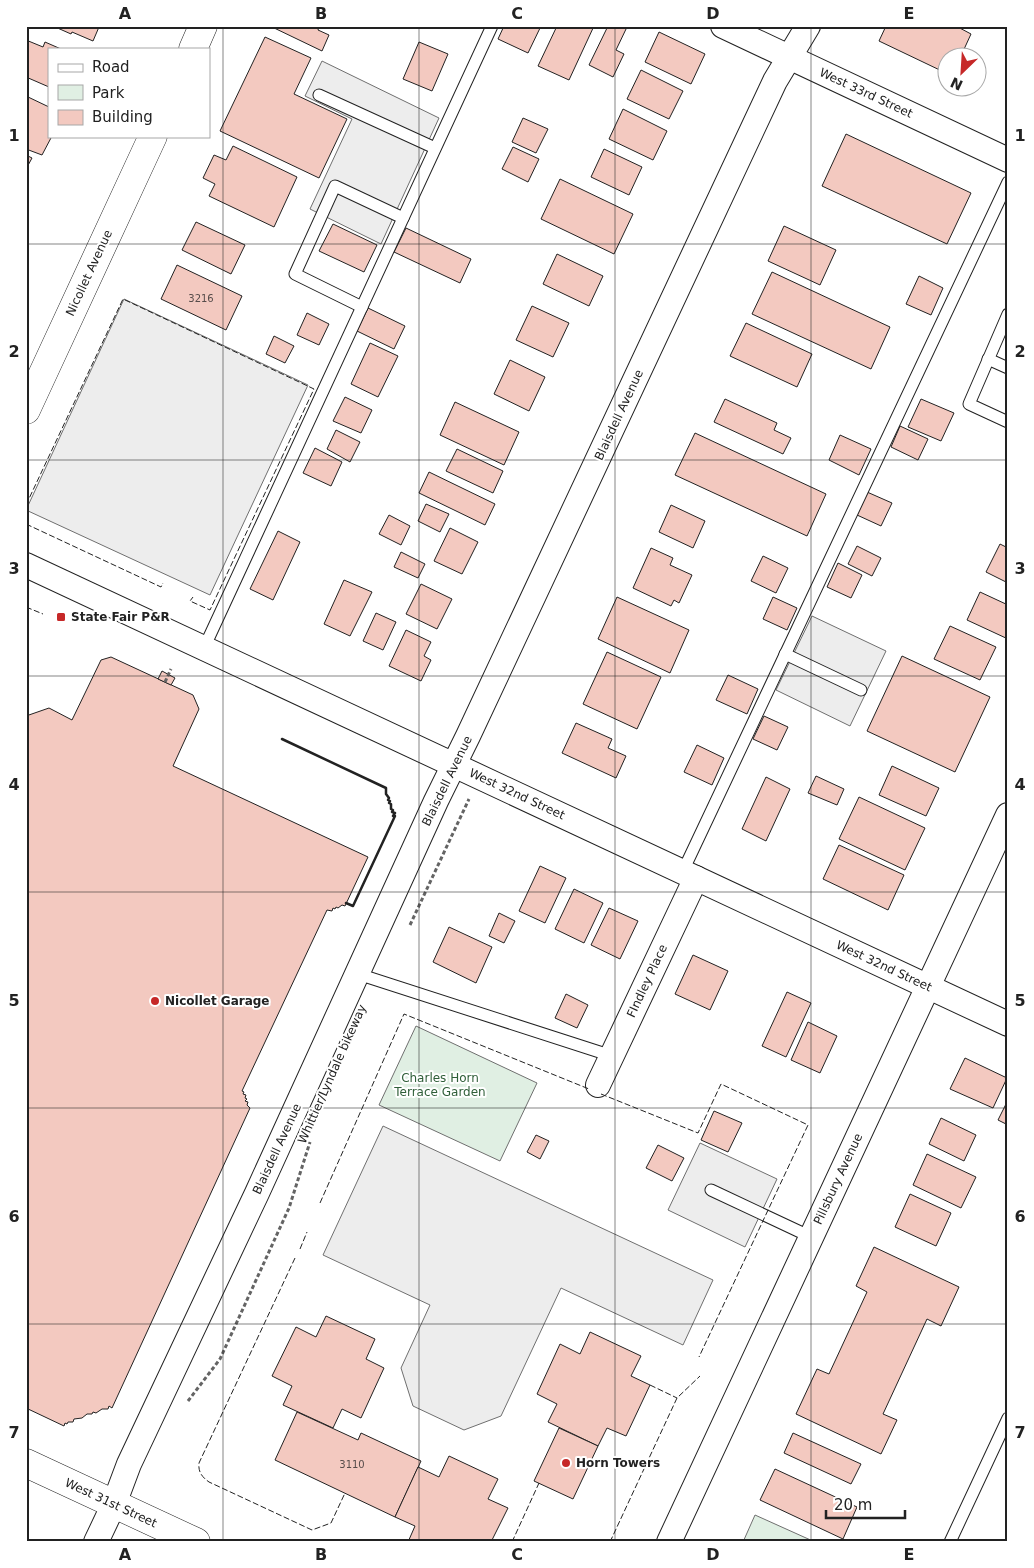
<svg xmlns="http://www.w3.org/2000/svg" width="1034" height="1568" viewBox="0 0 1034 1568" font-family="'DejaVu Sans',sans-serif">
<rect width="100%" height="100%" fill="#fff"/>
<g fill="#e0efe3" stroke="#6f6f6f">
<path d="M416,1026L537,1083L500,1161L379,1105Z"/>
<path d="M755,1515L815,1542H743Z"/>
</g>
<g fill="#ededed" stroke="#6f6f6f">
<path d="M322,61L439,118L381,244L310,209L352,119L305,96Z"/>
<path d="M124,299L308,385L210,595L26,510Z"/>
<path d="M812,616L886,651L850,726L776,690Z"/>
<path d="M383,1126L713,1280L683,1345L561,1288L501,1416L464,1430L413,1406L401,1368L430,1305L323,1255Z"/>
<path d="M700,1143L777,1179L745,1247L668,1210Z"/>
</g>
<g fill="#f3c9c0" stroke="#222">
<path d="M53,26H97L99,27L93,41L72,32L71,34Z"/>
<path d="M270,26H319L318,30L329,35L322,51Z"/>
<path d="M504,26H541L528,53L498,39Z"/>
<path d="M557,26H594L569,80L538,66Z"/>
<path d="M608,26L627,27L616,50L624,54L613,77L589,65Z"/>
<path d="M886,26H956L971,34L960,58H946V73L879,41Z"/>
<path d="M659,32L705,54L691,84L645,62Z"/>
<path d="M265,37L311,58L294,94L347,119L319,178L220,131Z"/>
<path d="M26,40L43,47L45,42L61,49H49V87L26,77Z"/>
<path d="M419,42L448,54L432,91L403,79Z"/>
<path d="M641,70L683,91L669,119L627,99Z"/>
<path d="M26,96L49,107V136H52L42,155L26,149Z"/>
<path d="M623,109L667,131L653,160L609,139Z"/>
<path d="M523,118L548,129L536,153L512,142Z"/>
<path d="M846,134L971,193L947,244L822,186Z"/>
<path d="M233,146L297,177L274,227L209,196L215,184L203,178L214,155L226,160Z"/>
<path d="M513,147L539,159L528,182L502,169Z"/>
<path d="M604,149L642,167L629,195L591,177Z"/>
<path d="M26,155L32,158L26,169Z"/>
<path d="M560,179L633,214L614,254L541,219Z"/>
<path d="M196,222L245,245L231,274L182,250Z"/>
<path d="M333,224L377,245L364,272L319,251Z"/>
<path d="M784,226L836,250L820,285L768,261Z"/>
<path d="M406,228L471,259L460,283L394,252Z"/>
<path d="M557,254L603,276L589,306L543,284Z"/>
<path d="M177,265L242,296L226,330L161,299Z"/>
<path d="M772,272L890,327L871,369L752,314Z"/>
<path d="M919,276L943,288L931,315L906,304Z"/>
<path d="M532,306L569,323L553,357L516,340Z"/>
<path d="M368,308L405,326L394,349L357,331Z"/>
<path d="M307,313L329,324L319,345L297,335Z"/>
<path d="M746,323L812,354L797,387L730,356Z"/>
<path d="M274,336L294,346L285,363L266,354Z"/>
<path d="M370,343L398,356L378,397L351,384Z"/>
<path d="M510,360L545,377L529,411L494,394Z"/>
<path d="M345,397L372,410L361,433L333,421Z"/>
<path d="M725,399L777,423L774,430L791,438L783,454L714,422Z"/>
<path d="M921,399L954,413L941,441L908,427Z"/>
<path d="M455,402L519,432L504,465L440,435Z"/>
<path d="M900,426L928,439L918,460L891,447Z"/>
<path d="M336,430L360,442L350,462L327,449Z"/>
<path d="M695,433L826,494L807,536L675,475Z"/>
<path d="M840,435L871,449L859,475L829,460Z"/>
<path d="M315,448L342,462L331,486L303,473Z"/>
<path d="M457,449L503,471L493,493L446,471Z"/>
<path d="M429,472L495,504L485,525L419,493Z"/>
<path d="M867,492L892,503L881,526L857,515Z"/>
<path d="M426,504L449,514L440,532L418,521Z"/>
<path d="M671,505L705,521L693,548L659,532Z"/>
<path d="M389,515L410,526L401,545L379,534Z"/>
<path d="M450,528L478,542L462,574L434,561Z"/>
<path d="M278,531L300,542L273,600L250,589Z"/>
<path d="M1000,544L1008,548V583L986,572Z"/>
<path d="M857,546L881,558L872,576L848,564Z"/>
<path d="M651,548L673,558L670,565L692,575L679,603L674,600L671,606L633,588Z"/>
<path d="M401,552L425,564L418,578L394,567Z"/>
<path d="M763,556L788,568L776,593L751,581Z"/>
<path d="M838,563L862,575L851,598L827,587Z"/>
<path d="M344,580L372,592L350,636L324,624Z"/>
<path d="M421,584L452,599L437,629L406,614Z"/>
<path d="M980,592L1008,605V639L967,620Z"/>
<path d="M617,597L689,630L670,673L598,639Z"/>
<path d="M773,597L797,608L787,630L763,619Z"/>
<path d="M376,613L396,622L383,650L363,641Z"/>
<path d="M950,626L996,647L980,680L934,659Z"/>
<path d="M406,630L431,642L424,656L431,660L421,681L389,666Z"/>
<path d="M607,652L661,677L637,729L583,704Z"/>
<path d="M902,656L990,697L955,772L867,731Z"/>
<path d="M111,657L193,695L199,709L173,766L368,857L345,906L342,905L338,908L336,907L335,909L333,908L332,911L327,910L242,1091L244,1092L243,1094L246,1095L245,1098L247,1099L245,1101L248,1102L247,1105L250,1108L112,1408L109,1406L108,1409H102L96,1413L93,1412L92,1414H87L82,1418L74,1419L73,1422H68L67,1424L65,1423L64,1426L26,1408V716L49,708L72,720L101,660Z"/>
<path d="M162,671L175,678L171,685L158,679Z"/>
<path d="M728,675L758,689L747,714L716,700Z"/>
<path d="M764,716L788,727L777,750L753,739Z"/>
<path d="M576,723L612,739L608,748L626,756L616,778L562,753Z"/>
<path d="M697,745L724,758L712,785L684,772Z"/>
<path d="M892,766L939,788L926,816L879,795Z"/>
<path d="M816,776L844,789L837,805L808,793Z"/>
<path d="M766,777L790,789L766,841L742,829Z"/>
<path d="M859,797L925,828L905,870L839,839Z"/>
<path d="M839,845L904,875L888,910L823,879Z"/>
<path d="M540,866L566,878L545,923L519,911Z"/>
<path d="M574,889L603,903L584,943L555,929Z"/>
<path d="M609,908L638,921L620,959L591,945Z"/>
<path d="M499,913L515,921L504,943L489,936Z"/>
<path d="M449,927L492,947L476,983L433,962Z"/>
<path d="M693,955L728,971L710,1010L675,994Z"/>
<path d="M787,992L811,1003L786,1057L762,1046Z"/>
<path d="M566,994L588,1005L577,1028L555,1018Z"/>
<path d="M808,1022L837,1036L820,1073L791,1060Z"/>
<path d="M965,1058L1007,1078L993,1108L950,1089Z"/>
<path d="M1008,1100V1125L998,1120Z"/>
<path d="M714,1111L742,1123L728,1152L701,1140Z"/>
<path d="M941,1118L976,1135L964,1161L929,1144Z"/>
<path d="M536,1135L549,1141L540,1159L527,1152Z"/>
<path d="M658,1145L684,1158L672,1181L646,1168Z"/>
<path d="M927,1154L976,1177L961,1208L913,1185Z"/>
<path d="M910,1194L951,1213L936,1246L895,1227Z"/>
<path d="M874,1247L959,1287L941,1326L927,1319L883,1414L897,1420L881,1454L796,1414L817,1369L829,1374L867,1292L856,1286Z"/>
<path d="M326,1316L375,1339L366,1359L384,1368L361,1418L342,1409L333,1428L283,1405L292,1386L272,1376L296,1327L316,1337Z"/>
<path d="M590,1332L641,1356L631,1376L650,1385L626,1436L607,1428L598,1446L548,1422L557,1404L537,1394L560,1344L580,1354Z"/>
<path d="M297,1412L358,1440L361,1433L421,1461L395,1517L275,1460Z"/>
<path d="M559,1428L598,1446L573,1499L534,1481Z"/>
<path d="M793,1433L861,1464L851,1484L784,1453Z"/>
<path d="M449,1456L498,1479L488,1499L508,1508L491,1542H408L415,1526L395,1517L418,1467L439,1477Z"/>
<path d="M775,1469L857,1507L843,1539L760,1500Z"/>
</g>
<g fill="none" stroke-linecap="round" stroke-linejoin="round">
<defs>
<g id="service">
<path d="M319,95L435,148"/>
<path d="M362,307L295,274L335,186L403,218"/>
<path d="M1008,314L969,404L1008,422"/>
<path d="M988,359L1008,368"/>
<path d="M204,648L492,26"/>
<path d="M785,654L861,690"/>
<path d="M683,871L1008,182"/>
<path d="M358,974L612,1056"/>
<path d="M711,1190L811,1237"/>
<path d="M950,1542L1008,1418"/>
</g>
<g id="minor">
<path d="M723,26L1008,160"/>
<path d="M26,565L1008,1024"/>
<path d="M598,1085L696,878"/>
<path d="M96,1542L114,1504L129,1464L257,1193L436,801L468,736L775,81L808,26"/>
<path d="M669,1542L1008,815"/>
</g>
<path id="tertiary" d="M26,1463L196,1542"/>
<g id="secondary">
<path d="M193,49L203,26"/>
<path d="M26,410L153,136"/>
</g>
</defs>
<use href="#service" stroke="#222" stroke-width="13"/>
<use href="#minor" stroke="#222" stroke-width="26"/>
<use href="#tertiary" stroke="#222" stroke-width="29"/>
<use href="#secondary" stroke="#222" stroke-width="29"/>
<g stroke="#646464" stroke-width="3" stroke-dasharray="4 2.5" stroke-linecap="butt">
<path d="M165,682L171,669"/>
<path d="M410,925L469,799"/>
<path d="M188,1401L220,1359L289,1208L310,1142"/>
</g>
<use href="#service" stroke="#fff" stroke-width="11"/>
<use href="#minor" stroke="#fff" stroke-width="24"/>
<use href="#tertiary" stroke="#fff" stroke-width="28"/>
<use href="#secondary" stroke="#fff" stroke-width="28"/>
<g stroke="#222" stroke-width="1" stroke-dasharray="6 2.5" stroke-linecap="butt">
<path d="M26,505L123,299L314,389L210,610L190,601L193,597"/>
<path d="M26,524L161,587L163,583"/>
<path d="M26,607L43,614"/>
<path d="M601,1094L698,1133L721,1084L808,1125L699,1357"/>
<path d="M320,1203L404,1014L589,1089"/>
<path d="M300,1249L307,1232"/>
<path d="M295,1258L199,1463C198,1472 202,1477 209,1482L312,1530L331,1523L345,1493"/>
<path d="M650,1385L677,1398"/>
<path d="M512,1542L539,1483"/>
<path d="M610,1542L677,1398L700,1376"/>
</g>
<path stroke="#222" stroke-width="2.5" d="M282,739L386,788V794L389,798L388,800L390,801L389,803L391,804V809L393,810L392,812L395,813L393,816H395L353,906L346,903"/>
</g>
<path fill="none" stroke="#222" stroke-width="1" stroke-opacity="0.55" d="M223,26V1542M419,26V1542M615,26V1542M811,26V1542M26,244H1008M26,460H1008M26,676H1008M26,892H1008M26,1108H1008M26,1324H1008"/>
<g fill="#c62828" stroke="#fff" stroke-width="2">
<rect x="56" y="612" width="10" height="10" rx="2.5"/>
<circle cx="155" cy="1001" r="5"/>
<circle cx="566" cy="1463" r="5"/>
</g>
<g text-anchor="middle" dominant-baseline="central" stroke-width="4" stroke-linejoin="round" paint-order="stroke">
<g font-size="10" fill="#564c4a">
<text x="201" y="298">3216</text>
<text x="352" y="1464">3110</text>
</g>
<g font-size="12" fill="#222" stroke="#fff">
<text transform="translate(866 93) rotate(25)">West 33rd Street</text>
<text transform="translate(89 273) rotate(-65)">Nicollet Avenue</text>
<text transform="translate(619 415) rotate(-65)">Blaisdell Avenue</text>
<text transform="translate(447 781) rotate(-64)">Blaisdell Avenue</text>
<text transform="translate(517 794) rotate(25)">West 32nd Street</text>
<text transform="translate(884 966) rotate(25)">West 32nd Street</text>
<text transform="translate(647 981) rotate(-65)">FIndley Place</text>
<text transform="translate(332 1074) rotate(-66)">Whittier/Lyndale bikeway</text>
<text transform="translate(277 1149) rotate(-65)">Blaisdell Avenue</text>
<text transform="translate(838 1179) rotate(-65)">Pillsbury Avenue</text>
<text transform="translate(111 1503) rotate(25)">West 31st Street</text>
</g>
<g font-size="12" font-weight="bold" fill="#222" stroke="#fff" text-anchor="start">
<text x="71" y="617">State Fair P&amp;R</text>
<text x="165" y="1001">Nicollet Garage</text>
<text x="576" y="1463">Horn Towers</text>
</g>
<g font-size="12" fill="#2f5e38" stroke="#fff">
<text x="440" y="1078">Charles Horn<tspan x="440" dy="14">Terrace Garden</tspan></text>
</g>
</g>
<rect width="1034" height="1568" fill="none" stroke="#ffffff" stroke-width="55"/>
<rect x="48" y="48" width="162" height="90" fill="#ffffff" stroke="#a7a7a7"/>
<rect x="58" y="64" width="25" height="8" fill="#ffffff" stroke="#a7a7a7"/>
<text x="92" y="72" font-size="15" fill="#222222">Road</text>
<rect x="58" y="85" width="25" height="15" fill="#e0efe3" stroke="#a7a7a7"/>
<text x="92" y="98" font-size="15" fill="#222222">Park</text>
<rect x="58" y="110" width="25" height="15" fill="#f3c9c0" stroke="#a7a7a7"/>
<text x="92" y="122" font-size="15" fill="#222222">Building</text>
<g transform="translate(962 72) rotate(205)"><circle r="24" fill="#ffffff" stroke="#a7a7a7"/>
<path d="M0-4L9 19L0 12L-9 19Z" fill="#c62828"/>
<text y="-8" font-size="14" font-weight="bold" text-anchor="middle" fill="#222222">N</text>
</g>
<path d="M826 1510v8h79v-8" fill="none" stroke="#222222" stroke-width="2.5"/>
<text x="834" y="1510" font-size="15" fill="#222222" stroke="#ffffff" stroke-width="4" paint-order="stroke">20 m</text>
<rect x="28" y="28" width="978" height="1512" fill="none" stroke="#222" stroke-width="2"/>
<g font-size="16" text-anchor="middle" font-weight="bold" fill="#222">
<text x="125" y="19">A</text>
<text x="321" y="19">B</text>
<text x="517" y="19">C</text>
<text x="713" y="19">D</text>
<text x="909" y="19">E</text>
<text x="14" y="141">1</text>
<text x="1020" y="141">1</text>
<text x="14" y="357">2</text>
<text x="1020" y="357">2</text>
<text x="14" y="574">3</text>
<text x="1020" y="574">3</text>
<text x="14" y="790">4</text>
<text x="1020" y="790">4</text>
<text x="14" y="1006">5</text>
<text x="1020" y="1006">5</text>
<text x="14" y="1222">6</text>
<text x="1020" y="1222">6</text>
<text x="14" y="1438">7</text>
<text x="1020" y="1438">7</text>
<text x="125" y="1560">A</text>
<text x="321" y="1560">B</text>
<text x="517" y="1560">C</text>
<text x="713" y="1560">D</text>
<text x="909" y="1560">E</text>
</g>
</svg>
